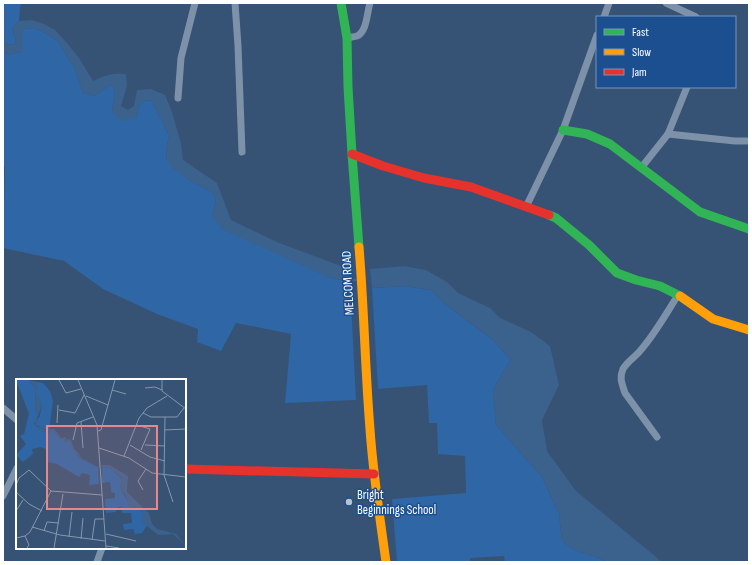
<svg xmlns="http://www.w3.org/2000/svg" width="752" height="565" viewBox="0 0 752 565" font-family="'Sofia Sans Condensed',sans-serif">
<rect width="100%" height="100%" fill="#365274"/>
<g fill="#2f66a5">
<path d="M3,3H21L20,8L19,21L12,29L16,40L14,45L6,44L3,42Z"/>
<path d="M33,28L42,31L58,41L75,69L83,93L94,96L110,85L113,87L115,92L112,112L136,118L139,106L143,101L151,100L161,119L169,136L167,146L166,159L190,181L205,188L212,192L216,201L212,216L328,277L350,282L356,400L285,403L291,334L236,323L221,351L197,342L198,329L157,314L103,289L64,261L3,248L5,167L3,166V51L8,55L22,51L23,29Z"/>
<path d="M404,286L431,290L446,305L492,339L511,360L503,372L493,390L496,425L542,477L559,514L562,541L574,550L599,558L606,562H505L504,556L470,558V562H397L392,499L466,493L465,456L438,454L437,423H429L427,385L378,389L372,288Z"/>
</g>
<g fill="#3b618d">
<path d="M32,20L44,24L55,30L67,43L79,58L93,81C104,76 114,72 126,74L127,86L121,106L128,110L134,106L137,90L151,89L165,95L171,109L181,143L183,160L217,183L231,220L277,242L349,269L350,282L328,277L222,229L212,216L216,201L212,192L205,188L190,181L172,168L166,159L167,146L169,136L161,119L151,100L143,101L139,106L136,118L122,121L112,112L115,92L113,87L110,85L94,96L83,93L75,69L58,41L42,31L33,28L23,29V51L8,55L3,51V42L6,44L14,45L16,40L12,29L19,21Z"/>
<path d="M404,266L426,270L447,282L458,293L490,308L500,318L531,332L550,346L559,385L542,420L547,451L576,491L655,556L661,562H606L599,558L574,550L562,541L559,514L542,477L496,425L493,390L503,372L511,360L492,339L446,305L431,290L404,286L372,288L370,269Z"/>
</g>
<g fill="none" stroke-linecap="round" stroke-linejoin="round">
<path stroke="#3b618d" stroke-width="2.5" d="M347,278L352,280H359"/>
<g stroke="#7d92a8" stroke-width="7">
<path d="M235,3L238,46L242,152"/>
<path d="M666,3L696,17"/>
<path d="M604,17L609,3"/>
<path d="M347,38C350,37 354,37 357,36C367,32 367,12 370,3"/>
<path d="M178,98L181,58L195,3"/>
<path d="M668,134L735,141H749"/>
<path d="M641,168L668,134L687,87"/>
<path d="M526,207L563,130L597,35"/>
<path d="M3,408L17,420"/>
<path d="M657,437L625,393C622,384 619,378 623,369C627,362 635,357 640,351C655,334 666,314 678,295"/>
<path d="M3,496L17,468"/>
<path d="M97,562L102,548"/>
</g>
<g stroke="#30b455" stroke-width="9">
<path d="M341,3L347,38L348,87L352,154L359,247"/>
<path d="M563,130L587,134L610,144L700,212L749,229"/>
<path d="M549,215L556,218L589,245L617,273L636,280L660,286L680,296"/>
</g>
<g stroke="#ff9f0a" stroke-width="9">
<path d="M359,247C364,307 365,368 370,429C373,474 380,518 386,562"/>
<path d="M680,296L713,319L749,330"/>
</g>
<g stroke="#e5322d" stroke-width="9">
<path d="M352,154L383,166L424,178L471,187L549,215"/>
<path d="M185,469L374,474"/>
</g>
</g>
<circle fill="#b9c2ce" stroke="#1b4f8f" stroke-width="1.5" cx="349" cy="502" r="4"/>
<g text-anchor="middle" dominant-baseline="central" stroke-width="3" stroke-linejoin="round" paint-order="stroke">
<g font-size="13" fill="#fff" stroke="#1b4f8f">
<text transform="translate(348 283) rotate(-93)">MELCOM ROAD</text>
</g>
<g font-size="13" fill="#fff" stroke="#1b4f8f" text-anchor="start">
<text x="357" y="495">Bright<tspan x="357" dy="15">Beginnings School</tspan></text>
</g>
</g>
<g transform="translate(16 379)">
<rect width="170" height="170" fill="#365274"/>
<path d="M0,1H12L20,9L19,28L22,36L18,45L32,55L37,51L43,60H48L49,64L53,61L64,80L82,88L83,105L73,106L74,96L66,94L63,98L41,85L32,83V71L25,68L16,70L17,75L7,83L0,76L10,65L4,57L8,55L13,35ZM22,3L27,4L34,12L37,22L33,53L19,45L22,42L21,39H23L26,27L22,17ZM86,89H94L106,100L104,109L115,127L127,133L132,145L126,154L119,155L117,150L108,151L107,145L116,144L115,134H106L105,128L100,129V133L90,134L89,120L99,119V114L95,113L94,103L86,104Z" fill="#2f66a5"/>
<path d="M12,1L22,3V17L26,27L21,39L22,43L19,44L21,48L26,47L33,53L34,50H38L45,59L50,58V63L51,60L55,61L58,70L63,74L65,79L82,88L64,80L62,75L55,70L53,61L49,65L48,60H43L37,51L32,55L20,48L18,42L22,36L19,28L20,9ZM85,86H94L112,97L111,113L133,134L136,145L141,150L160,155L170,167L157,155L142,156L126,143L127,133L113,126L110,117L104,109L106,99L94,89H86Z" fill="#3b618d"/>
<path fill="none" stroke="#8697ac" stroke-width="1" d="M43,1L50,14L65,10M62,1L81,46L90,169M146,1V12L170,30M129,9L139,8L146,11M96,11L110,15M70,17L92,26M43,31L59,34L68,16M127,34L135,38H161L168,29M149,38L148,96L157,123M65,43L67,69M41,44L42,26M121,46L134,50L125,71M148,51L170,50M82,52L85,51L99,1M57,61L61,44L77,38M114,66L134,78L149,82M129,66L149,67M83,69L113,79L136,94L170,98M108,77L123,39L131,29L151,17M0,106L3,99L13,91L35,112M127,111L122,102L130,90M0,113L13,125L26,132M0,132L7,121M16,148L44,156L89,162M28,152L31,143L43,144M90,155L120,162M9,157L13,166L11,169M53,158L56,133M0,159L9,157L14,153L35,112L86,116M65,160L67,139M76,161L79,140H88M90,167L103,169M38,169L47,115"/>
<path fill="#e88989" fill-opacity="0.15" stroke="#e88989" stroke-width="2" d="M31,47H141V130H31Z"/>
<rect width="170" height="170" fill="none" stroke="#fff" stroke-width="2"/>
</g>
<rect width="752" height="565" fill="none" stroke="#ffffff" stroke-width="8"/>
<rect x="596" y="16" width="140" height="72" fill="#1b4f8f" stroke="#7695bc"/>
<rect x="604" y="29" width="20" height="6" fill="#30b455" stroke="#7695bc"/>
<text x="632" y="36" font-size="12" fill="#ffffff">Fast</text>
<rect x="604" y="49" width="20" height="6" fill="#ff9f0a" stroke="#7695bc"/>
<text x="632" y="56" font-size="12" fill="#ffffff">Slow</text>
<rect x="604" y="69" width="20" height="6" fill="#e5322d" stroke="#7695bc"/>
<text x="632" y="76" font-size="12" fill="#ffffff">Jam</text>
</svg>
